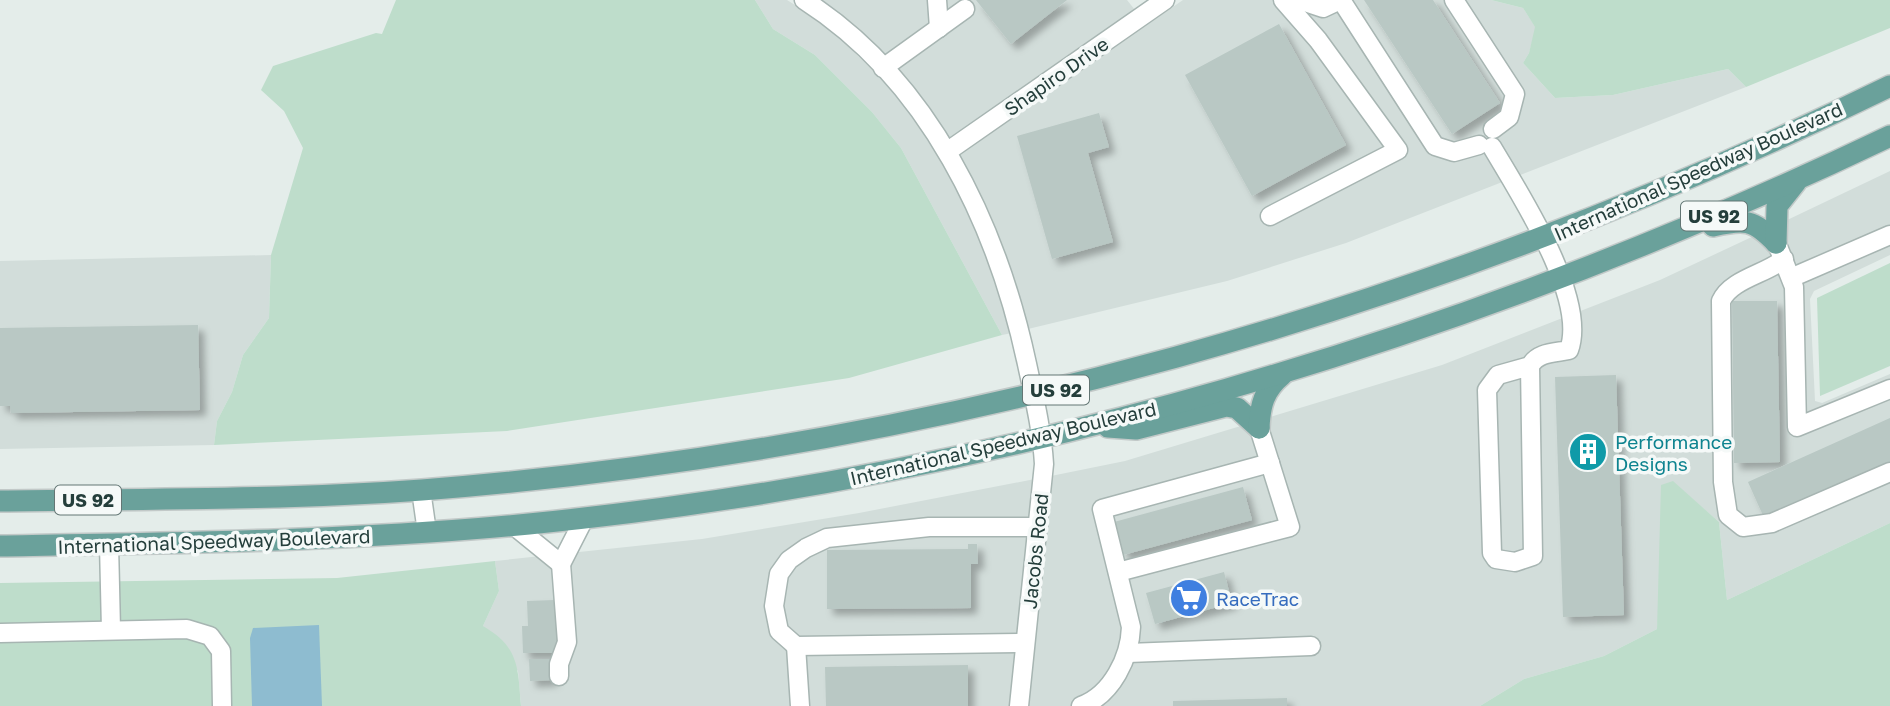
<svg xmlns="http://www.w3.org/2000/svg" width="1890" height="706" viewBox="0 0 1890 706" font-family="'Golos Text',sans-serif">
<defs>
<filter id="shadow"><feDropShadow dx="6" dy="6" stdDeviation="3.5" flood-color="#0004"/></filter>
</defs>
<rect width="100%" height="100%" fill="#e4edea"/>
<g fill="#d2ddda">
<path d="M755,0H787L827,25L887,85L942,156L976,223L1012,333L1002,335L901,148L872,112L815,55L773,29Z"/>
<path d="M819,0H1127L1135,10L949,140L898,72L856,28Z"/>
<path d="M1183,0H1491L1523,8L1536,28L1529,53L1523,63L1555,98L1613,95L1728,69L1746,87L1346,243L1227,281L1028,329L1022,302L990,215L958,154Z"/>
<path d="M1890,171V255L1814,291L1810,299L1815,401L1822,403L1890,374V523L1727,600L1719,522L1673,482L1657,629L1604,656L1524,679L1480,706H1027L1051,476L1125,461L1244,425L1251,436H1256L1267,418L1442,365L1660,280L1756,235L1768,247L1769,252H1773L1787,243L1784,239L1783,222Z"/>
<path d="M271,255L269,318L243,355L232,392L217,421L214,445L0,449V261Z"/>
<path d="M1035,479L1011,706H521L518,671L483,626L499,591L495,561L702,539L859,513Z"/>
</g>
<g fill="#beddcb">
<path d="M396,0H755L773,29L815,55L872,112L901,148L1002,335L849,378L507,431L214,445L217,421L232,392L243,355L269,318L271,255L303,148L284,111L261,90L273,66L376,33L382,34Z"/>
<path d="M1491,0H1890V28L1746,87L1728,69L1613,95L1555,98L1523,63L1529,53L1535,27L1523,8Z"/>
<path d="M1890,263V366L1820,396L1817,298Z"/>
<path d="M1673,481L1719,522L1727,600L1890,523V706H1480L1524,679L1604,656L1657,629L1661,485Z"/>
<path d="M495,561L499,591L483,626C519,647 518,667 521,706H0V583L337,578Z"/>
</g>
<path fill="#8ebcd0" d="M319,625L322,706H252L250,638L253,628Z"/>
<g fill="#b9c8c4" filter="url(#shadow)">
<path d="M976,0H1067L1011,44Z"/>
<path d="M1364,0H1433L1500,103L1452,134Z"/>
<path d="M1279,24L1346,145L1252,196L1185,75Z"/>
<path d="M1099,113L1109,147L1088,153L1113,242L1052,259L1017,136Z"/>
<path d="M1732,301H1777L1780,462L1734,463Z"/>
<path d="M198,325L200,410L11,413L10,406H0V328Z"/>
<path d="M1616,375L1624,615L1563,617L1555,377Z"/>
<path d="M1890,418V465L1765,520L1748,482Z"/>
<path d="M1243,487L1252,520L1123,555L1114,522Z"/>
<path d="M968,544H977L978,564H971V608L827,609V550L968,549Z"/>
<path d="M1224,572L1232,603L1155,624L1146,593Z"/>
<path d="M555,600L557,653H523L522,626H528L527,601Z"/>
<path d="M529,659H551L552,680L530,681Z"/>
<path d="M968,665V706H826L825,667Z"/>
<path d="M1287,698V706H1173V701Z"/>
</g>
<g fill="none" stroke-linecap="round" stroke-linejoin="round">
<defs>
<g id="minor">
<path d="M804,0C929,80 997,224 1027,364C1034,397 1042,430 1044,464L1019,706"/>
<path d="M937,0L939,28"/>
<path d="M1299,0L1323,8L1340,0"/>
<path d="M1341,0L1435,146L1454,152L1479,145"/>
<path d="M1454,0L1515,94L1509,117L1493,129"/>
<path d="M883,68L965,9"/>
<path d="M1492,147C1519,193 1588,298 1569,350C1554,353 1538,352 1530,366L1533,556L1515,562L1496,559L1492,553L1487,390L1498,375L1530,366"/>
<path d="M948,151L1165,0"/>
<path d="M1270,216L1398,150L1318,40L1283,0"/>
<path d="M1779,249L1794,287L1797,427L1890,389"/>
<path d="M1784,259C1766,274 1731,279 1721,301L1723,482L1728,515L1743,527L1772,523L1890,472"/>
<path d="M1793,277L1890,235"/>
<path d="M421,490L427,532"/>
<path d="M513,525L561,564L585,517"/>
<path d="M109,544L111,630"/>
<path d="M1118,572L1290,527L1259,428"/>
<path d="M0,633L187,629L210,636L221,651L222,706"/>
<path d="M1024,643L796,646L779,631L774,606L779,574L789,560L806,548L827,538L929,527H1038"/>
<path d="M796,646L800,706"/>
<path d="M1128,653L1311,646"/>
<path d="M559,676V664L567,642L561,564"/>
<path d="M1081,706C1112,695 1130,657 1131,627L1102,509L1270,463"/>
</g>
<g id="major">
<path d="M1713,226C1745,219 1753,219 1776,243"/>
<path d="M1776,243L1777,206L1796,182"/>
<path d="M1108,427L1136,429L1226,406L1237,408L1259,428"/>
<path d="M1259,428C1260,405 1264,390 1282,375"/>
<path d="M0,501C141,499 282,500 422,490C933,450 1430,311 1890,86"/>
<path d="M0,546C177,543 353,541 529,524C1002,477 1462,341 1890,136"/>
</g>
</defs>
<use href="#minor" stroke="#a7b5b2" stroke-width="21"/>
<use href="#major" stroke="#c2c9c8" stroke-width="24"/>
<use href="#minor" stroke="#fff" stroke-width="18"/>
<use href="#major" stroke="#6aa19b" stroke-width="21"/>
</g>
<defs>
<symbol id="building-disc" viewBox="-11 -11 22 22"><circle r="9.5" fill="#0f9aa8" stroke="#f5f9f8"/><path d="M-4-6H4V6H1V3H-1V6H-4ZM-2.5-4.3h1.7v1.8h-1.7ZM.8-4.3h1.7v1.8H.8ZM-2.5-1h1.7V.8h-1.7ZM.8-1h1.7V.8H.8Z" fill="#fff"/></symbol>
<symbol id="supermarket-disc" viewBox="-11 -11 22 22"><circle r="9.5" fill="#3f7fe0" stroke="#f5f9f8"/><path d="M-6-5.5h2.5l.6 2H6L4.5 2H-2.5L-4.4-4H-6ZM-1.5 3.2a1.3 1.3 0 1 0 .1 0ZM3 3.2a1.3 1.3 0 1 0 .1 0Z" fill="#fff"/></symbol>
</defs>
<g fill-rule="evenodd">
<use href="#building-disc" x="1566" y="430" width="44" height="44"/>
<use href="#supermarket-disc" x="1167" y="576" width="44" height="44"/>
</g>
<g text-anchor="middle" dominant-baseline="central" stroke-width="7" stroke-linejoin="round" paint-order="stroke">
<g fill="#f5f9f8" stroke="#637674" stroke-width="2">
<rect x="1681" y="201.5" width="66" height="29" rx="5"/>
<rect x="1023" y="375.5" width="66" height="29" rx="5"/>
<rect x="55" y="485.5" width="66" height="29" rx="5"/>
</g>
<g font-size="18" font-weight="bold" fill="#243e3b">
<text x="1714" y="216">US 92</text>
<text x="1056" y="390">US 92</text>
<text x="88" y="500">US 92</text>
</g>
<g font-size="19" fill="#243e3b" stroke="#f5f9f8">
<text transform="translate(1056 76) rotate(-35)">Shapiro Drive</text>
<text transform="translate(1698 171) rotate(-24)">International Speedway Boulevard</text>
<text transform="translate(1003 443) rotate(-13)">International Speedway Boulevard</text>
<text transform="translate(214 541) rotate(-2)">International Speedway Boulevard</text>
<text transform="translate(1035 551) rotate(-84)">Jacobs Road</text>
</g>
<g font-size="19" fill="#0d838f" stroke="#f5f9f8" text-anchor="start">
<text x="1615" y="441">Performance<tspan x="1615" dy="22">Designs</tspan></text>
</g>
<g font-size="19" fill="#366cbe" stroke="#f5f9f8" text-anchor="start">
<text x="1216" y="598">RaceTrac</text>
</g>
</g>
</svg>
